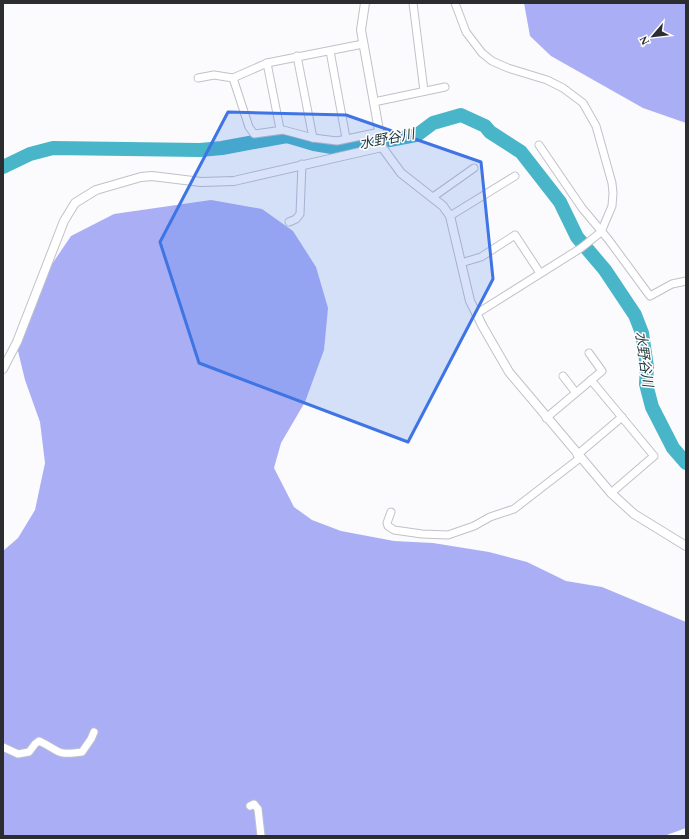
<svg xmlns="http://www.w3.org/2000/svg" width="689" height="839" viewBox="0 0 689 839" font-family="'Times New Roman','Noto Sans JP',serif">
<rect width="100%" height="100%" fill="#fbfbfd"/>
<g fill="#aaaff5">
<path d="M524,3H686V123L643,108L551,56L530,36Z"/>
<path d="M211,200L262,209L293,231L316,267L328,308L324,350L305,402L281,443L274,468L294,507L312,520L341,531L394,541L433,543L489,552L527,562L566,581L602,587L686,622V828L664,836H3V551L18,538L35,510L45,463L40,422L25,380L17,347L46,273L71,236L114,214Z"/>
</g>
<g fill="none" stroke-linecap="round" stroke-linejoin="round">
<path stroke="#49b5c8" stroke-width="14" d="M3,167L30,154L53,148L200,150L222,148L287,136L314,144L338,148L369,141L391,140L417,135L433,123L461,115L485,126L490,132L521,152L560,202L577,237L605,270L635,315L642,333L647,367L646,384L652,407L673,448L686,463"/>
<defs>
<g id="minor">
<path d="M413,3L424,91"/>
<path d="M455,3L466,32L482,53L492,61L508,68L547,80L563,88L583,103L596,126L612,183L613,193L612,206L601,232L581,248L476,314"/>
<path d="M330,51L346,138"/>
<path d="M297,56L313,138"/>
<path d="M267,63L280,129"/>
<path d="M198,78L214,75L233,78L267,63L363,44"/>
<path d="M233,78L249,127L254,134L283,130L313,138L337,141L380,132"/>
<path d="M374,102L445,87"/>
<path d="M539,145L582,208L608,239L650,296L672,284L686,281"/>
<path d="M433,197L474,168"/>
<path d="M450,216L515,176"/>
<path d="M289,222L296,219L300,214L302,164"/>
<path d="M461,263L481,257L515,235L540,273"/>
<path d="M563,376L576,393"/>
<path d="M591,380L654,456L611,493"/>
<path d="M546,418L602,371L589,353"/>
<path d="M577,455L622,417"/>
<path d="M391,512L387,523L388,526L394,530L422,534L448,535L474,526L490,517L514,509L580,458"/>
<path d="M3,747L18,754L29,752L35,744L39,741C61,751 55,756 82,752L91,739L94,732"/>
<path d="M250,806L254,804L258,809L261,836"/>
</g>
<g id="tertiary">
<path d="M365,3L361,30L382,147L401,173L443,206L450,216L470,301L483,327L509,372L611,493L634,514L686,546"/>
<path d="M3,369L17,342L64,221L75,203L96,190L141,177L152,176L201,182L234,181L382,147"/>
</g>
</defs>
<use href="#minor" stroke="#c0c1cb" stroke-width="9"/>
<use href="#tertiary" stroke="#c0c1cb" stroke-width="10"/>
<use href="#minor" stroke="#fff" stroke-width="7"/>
<use href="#tertiary" stroke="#fff" stroke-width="8"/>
</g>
<path fill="#3e74e4" fill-opacity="0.2" stroke="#3e74e4" stroke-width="3" stroke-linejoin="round" d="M228,112L346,115L481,162L493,279L408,442L199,363L160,242Z"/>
<g text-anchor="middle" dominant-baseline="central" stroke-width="3" stroke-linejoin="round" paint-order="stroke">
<g font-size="14" font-style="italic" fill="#1e363b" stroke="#fff">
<text transform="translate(387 139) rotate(-11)">水野谷川</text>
<text transform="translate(644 359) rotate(82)">水野谷川</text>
</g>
</g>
<rect width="689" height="839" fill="none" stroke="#2c2d31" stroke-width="8"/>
<g transform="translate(653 36) rotate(242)" stroke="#ffffff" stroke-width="3" paint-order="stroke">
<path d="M0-3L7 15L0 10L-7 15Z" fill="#2c2d31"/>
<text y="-6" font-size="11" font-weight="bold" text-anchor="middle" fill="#2c2d31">N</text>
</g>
</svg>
